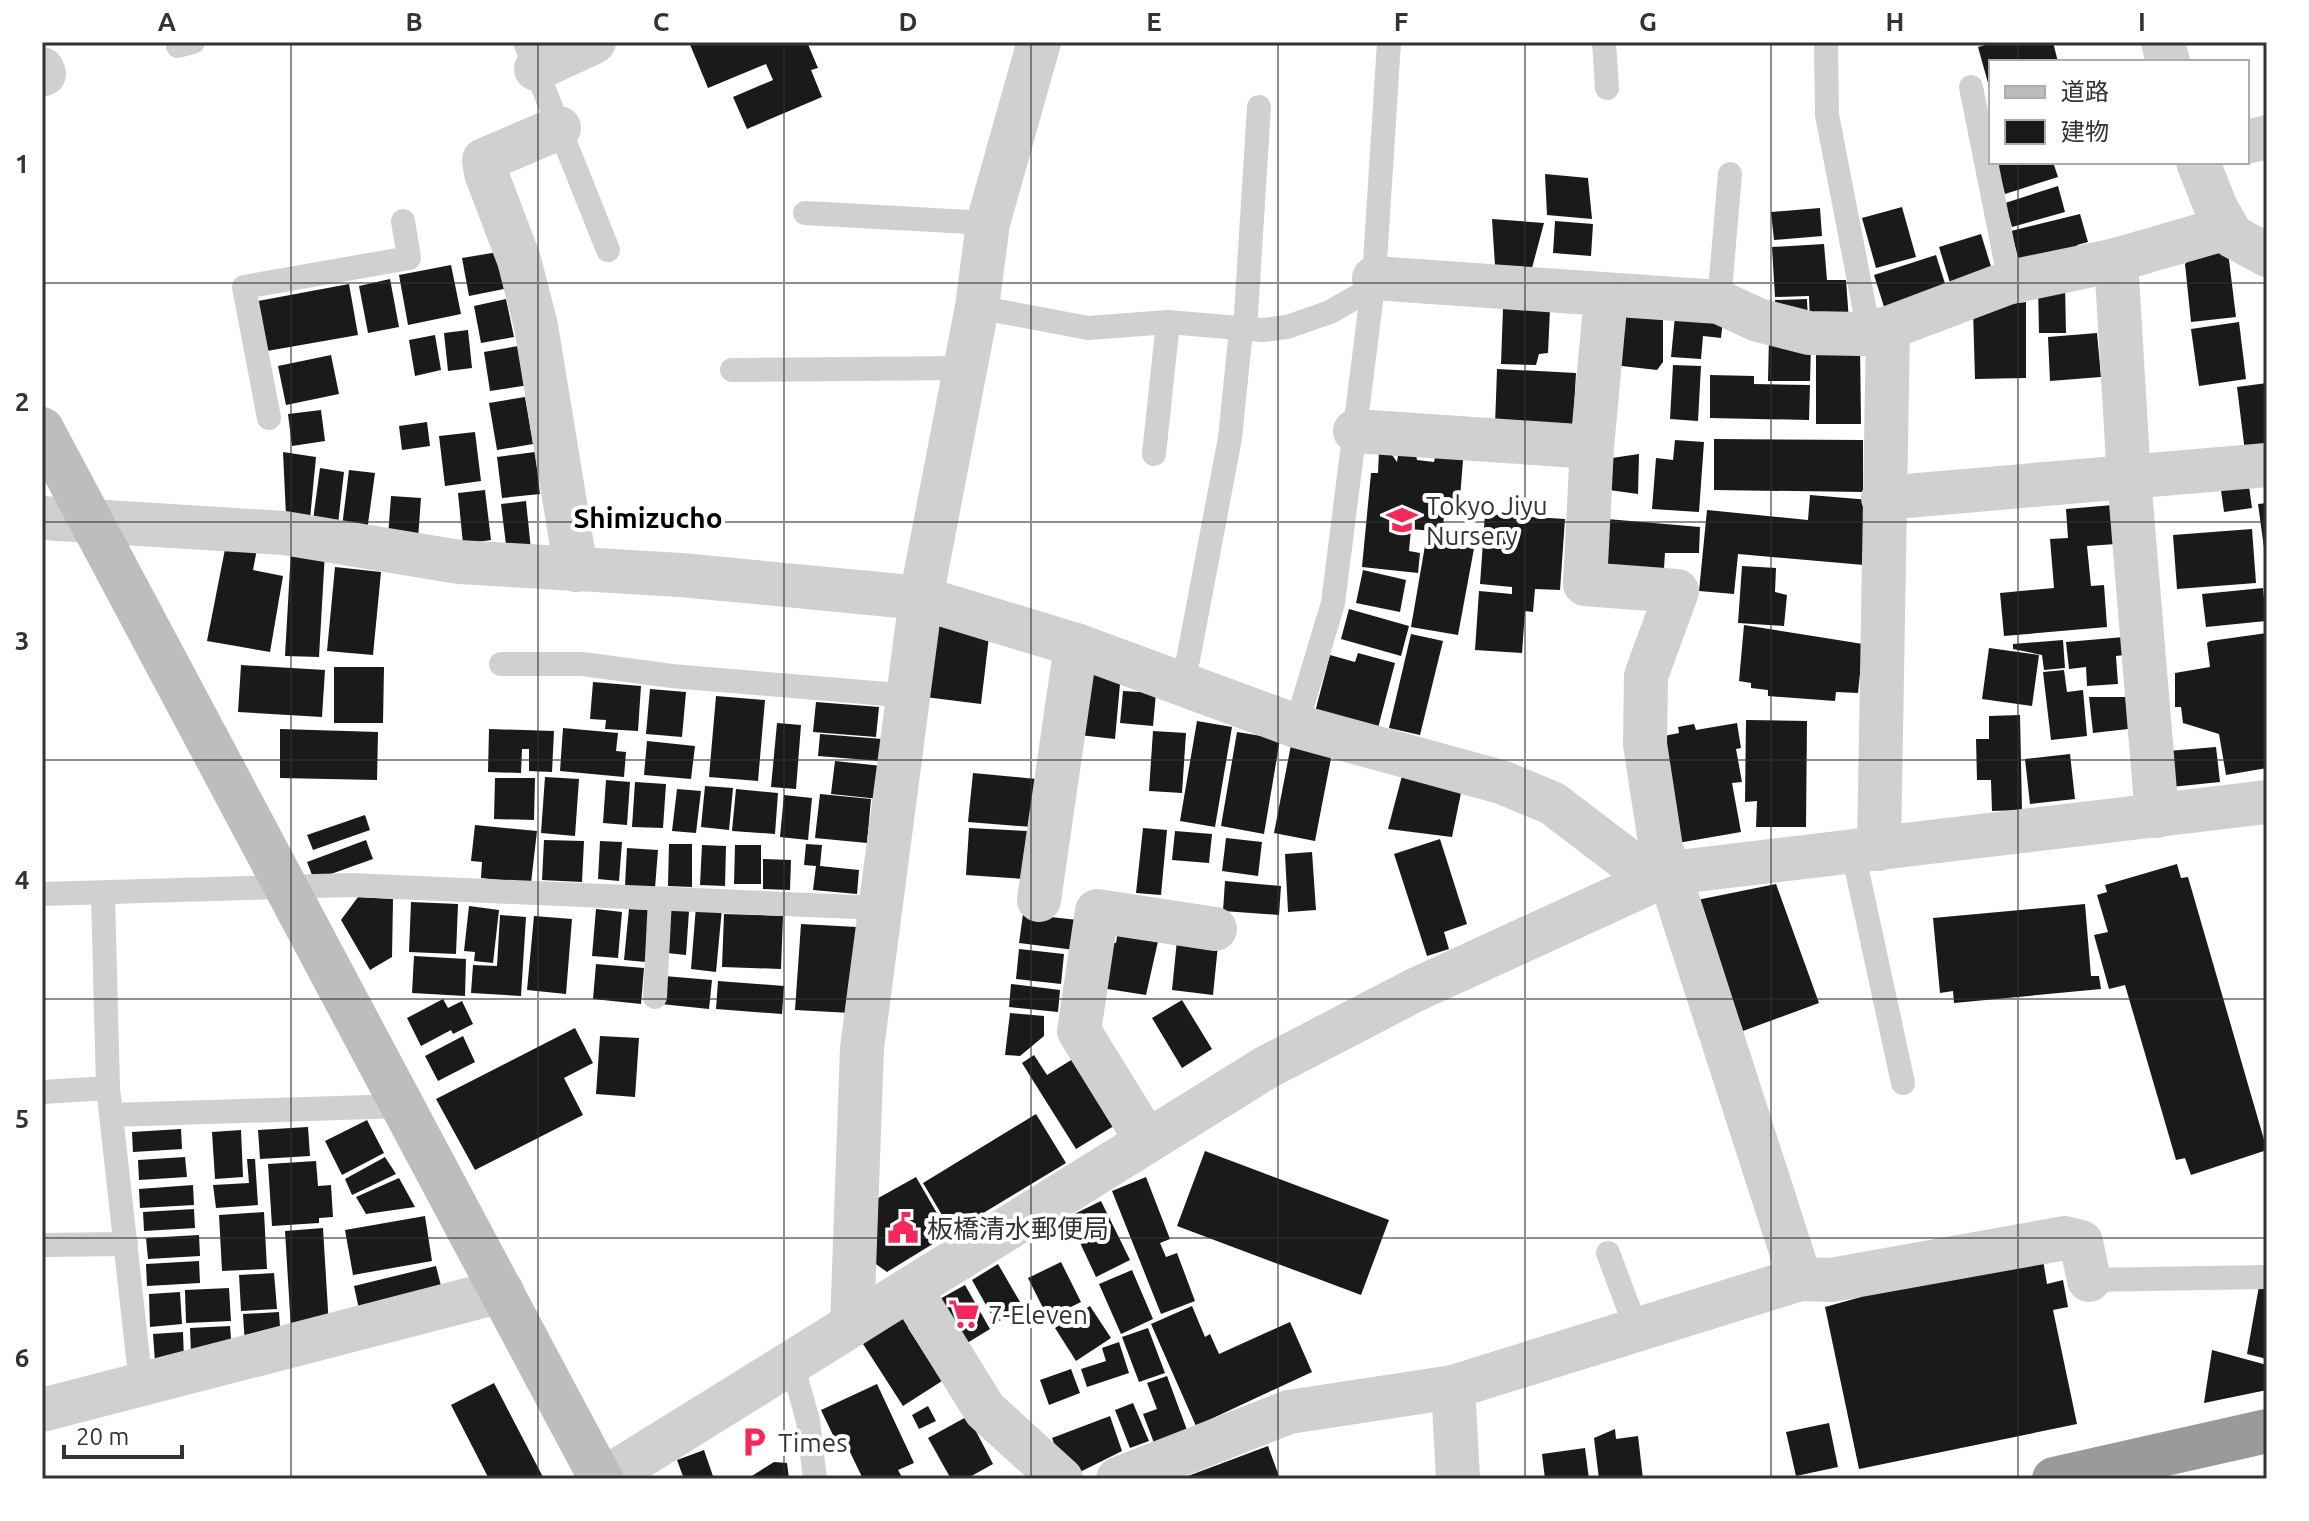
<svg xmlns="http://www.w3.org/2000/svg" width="2309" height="1521" viewBox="0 0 2309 1521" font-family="Ubuntu,'Noto Sans JP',sans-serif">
<rect width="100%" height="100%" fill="#fff"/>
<g fill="#1a1a1a">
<path d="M689,42H807L818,68L811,70L822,97L747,129L733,97L773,80L766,64L708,88Z"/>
<path d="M1997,42H2053L2058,62H1991L1990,90L1978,47Z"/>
<path d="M2009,162H2053L2058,177L2005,194L1997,166Z"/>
<path d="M1545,174L1588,178L1592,219L1547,215Z"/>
<path d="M2058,186L2065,212L2012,227L2005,203Z"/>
<path d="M1902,207L1916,257L1876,268L1862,218Z"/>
<path d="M1820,208L1822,236L1774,240L1771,212Z"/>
<path d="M2080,214L2088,242L2077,245L2079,250L2020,265L2011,231Z"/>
<path d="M1492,219L1544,223L1532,268L1495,265Z"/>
<path d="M1555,221L1593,224L1591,256L1553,253Z"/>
<path d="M1981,234L1993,273L1951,286L1939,247Z"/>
<path d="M1824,244L1827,280H1846L1849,321L1810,324L1809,296L1775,297L1772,247Z"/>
<path d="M498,252L504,289L469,296L462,258Z"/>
<path d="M2228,252L2236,317L2191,322L2185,264L2193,255Z"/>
<path d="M1936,255L1947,290L1885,310L1874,275Z"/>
<path d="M451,265L461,314L408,325L399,275Z"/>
<path d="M390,279L399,327L368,333L359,286Z"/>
<path d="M349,284L358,335L267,351L258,301Z"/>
<path d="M2038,285H2065L2066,333H2039Z"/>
<path d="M506,299L514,337L481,343L474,306Z"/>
<path d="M1807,299L1808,322L1776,315L1775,300Z"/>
<path d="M2026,302V378L1975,379L1973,309Z"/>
<path d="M1503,308L1550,309L1548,353L1539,354L1536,365L1501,364Z"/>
<path d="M1619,311L1663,315V362L1657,370L1613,365Z"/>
<path d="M1675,316L1723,320L1721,338L1703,336L1701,359L1671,357Z"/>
<path d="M2239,322L2246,379L2199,386L2191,329Z"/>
<path d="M468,330L472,368L448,371L444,333Z"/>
<path d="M2097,333L2101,377L2050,381L2048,337Z"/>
<path d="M435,335L441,370L415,376L409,340Z"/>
<path d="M1769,338L1811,345L1810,381H1768Z"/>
<path d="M530,344L535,384L490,391L484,352Z"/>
<path d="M1860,344L1861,424H1816V346Z"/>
<path d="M331,355L339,394L286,405L278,366Z"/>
<path d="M1673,365L1701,366L1698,421L1670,419Z"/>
<path d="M1497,369L1576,373L1573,429L1495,426Z"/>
<path d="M1710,375L1754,376V384L1810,385L1809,420L1710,418Z"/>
<path d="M2267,383V449L2245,452L2237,387Z"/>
<path d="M525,397L533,444L497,450L489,403Z"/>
<path d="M321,410L325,441L292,446L288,414Z"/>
<path d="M427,422L430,446L402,450L399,426Z"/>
<path d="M475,432L481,481L445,486L439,436Z"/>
<path d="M1714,439L1863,440V492L1714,490Z"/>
<path d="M1675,440L1704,442L1699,512L1652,509L1656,458L1673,460Z"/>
<path d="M1399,449L1415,450L1417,460L1434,462L1436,452L1463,460L1459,511L1445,510L1442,532L1411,529L1409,551L1420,553L1418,573L1362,567L1371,473H1378L1379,451L1390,452L1397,462Z"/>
<path d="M283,452L316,457L310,519L286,516Z"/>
<path d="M535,452L540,494L502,498L497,457Z"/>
<path d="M1639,454L1638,494L1602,489L1605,459Z"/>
<path d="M320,468L344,472L338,524L313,520Z"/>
<path d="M349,470L375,473L367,531L342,527Z"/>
<path d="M2248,479L2252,508L2224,512L2220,483Z"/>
<path d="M485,490L491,540L463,544L458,493Z"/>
<path d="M1810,495L1870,500L1864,565L1738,554L1734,594L1699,591L1707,510L1808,520Z"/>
<path d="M391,496L421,498L418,539L388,537Z"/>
<path d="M526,501L531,550L507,553L501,504Z"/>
<path d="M2267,503V555H2265L2258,504Z"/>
<path d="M2113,505L2116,544L2087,546L2091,586L2104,585L2107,627L2004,636L2000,593L2054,588L2050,539L2068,538L2066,509Z"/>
<path d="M1485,514L1565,519L1560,590L1535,589L1533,612L1525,611L1522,653L1475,650L1479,591L1512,594V587L1480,584Z"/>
<path d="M1607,519L1700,527L1699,553H1665L1664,568L1601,573Z"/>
<path d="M2252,529L2256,583L2177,589L2173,535Z"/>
<path d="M1427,534L1475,543L1458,635L1411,627Z"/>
<path d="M226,544L257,549L253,570L283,576L270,652L207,641Z"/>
<path d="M291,550L325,552L319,657L285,656Z"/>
<path d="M1742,566L1776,568L1775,592L1787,595L1784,626L1738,623Z"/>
<path d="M335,567L381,572L373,655L327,651Z"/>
<path d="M1363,570L1406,580L1400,612L1356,603Z"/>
<path d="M2263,588L2266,621L2206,627L2202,594Z"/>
<path d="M1349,609L1409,626L1401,656L1341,639Z"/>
<path d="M933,621L990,628L981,704L925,697Z"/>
<path d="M1744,625L1863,644L1858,693L1836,692L1835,701L1768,696V690L1751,688V683L1739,681Z"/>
<path d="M2267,633V768L2226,775L2219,734L2183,723L2181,707H2175V673L2210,667L2207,643L2210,641Z"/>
<path d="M1411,634L1443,641L1420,735L1389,728Z"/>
<path d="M2124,637L2125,655L2116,656L2118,684L2087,686L2086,667L2069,669L2066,642Z"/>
<path d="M2063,640L2065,668L2044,670L2042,655L2013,649V644Z"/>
<path d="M1989,648L2039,655L2032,706L1982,699Z"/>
<path d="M1358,653L1395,663L1378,728L1315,712L1330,655L1355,662Z"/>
<path d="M241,665L325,670L322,717L238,712Z"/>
<path d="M334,667H384L383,723H334Z"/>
<path d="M1085,670L1121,673L1115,739L1079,735Z"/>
<path d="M2064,670L2067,692L2083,690L2087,736L2051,740L2043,672Z"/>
<path d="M593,682L641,686L638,731L605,729L606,720L590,719Z"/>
<path d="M650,689L686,692L682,737L646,734Z"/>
<path d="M1123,691L1156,693L1153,726L1120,723Z"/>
<path d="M716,696L765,700L758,781L709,777Z"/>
<path d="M2089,697H2133L2128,729L2093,733Z"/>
<path d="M816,702L879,707L876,737L813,732Z"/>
<path d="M2020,715L2022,810L1992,811L1991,780H1977L1976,739H1989V716Z"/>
<path d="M1746,720L1807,721L1806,827H1756L1757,801L1745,802Z"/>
<path d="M1197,721L1232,727L1215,827L1180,821Z"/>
<path d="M777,723L801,725L796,789L771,787Z"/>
<path d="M1737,723L1741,748L1736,749L1742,782L1732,783L1741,832L1672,844L1654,738L1679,733L1678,727L1694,724L1696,730Z"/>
<path d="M563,728L618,733L616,751L626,752L624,777L560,771Z"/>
<path d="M280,729L378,732L377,780L280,778Z"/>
<path d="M489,729L554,731L552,772L529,771V749H522L521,773L488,772Z"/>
<path d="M1153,731L1186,733L1182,793L1149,791Z"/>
<path d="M1237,732L1280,739L1264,834L1221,826Z"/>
<path d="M820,734L882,739L880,761L818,756Z"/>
<path d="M647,741L695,746L691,779L644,775Z"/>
<path d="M1291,745L1332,753L1315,841L1274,833Z"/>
<path d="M2216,747L2220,782L2171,787L2168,751Z"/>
<path d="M2070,754L2075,799L2030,804L2025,759Z"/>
<path d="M835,761L882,766L879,799L831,794Z"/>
<path d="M1403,772L1462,788L1452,837L1388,829Z"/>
<path d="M973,773L1036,779L1032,827L968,822Z"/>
<path d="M545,777L579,779L575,836L541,833Z"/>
<path d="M495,778H535L534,820L494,819Z"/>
<path d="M606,780L630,782L627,825L603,823Z"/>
<path d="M635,782L666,784L663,828L632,827Z"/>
<path d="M705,786L733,788L729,830L701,827Z"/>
<path d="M677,789L701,791L696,833L672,831Z"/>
<path d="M736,789L778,793L775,834L732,831Z"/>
<path d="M820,794L871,799L867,843L815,838Z"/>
<path d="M784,795L812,798L808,840L780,837Z"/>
<path d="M365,815L370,830L313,850L307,835Z"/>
<path d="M475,825L537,831L531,883L481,878L482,862L471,861Z"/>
<path d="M969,828L1028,831L1025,879L966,875Z"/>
<path d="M1143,828L1167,830L1161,895L1136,893Z"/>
<path d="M1175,831L1212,834L1209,863L1172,860Z"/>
<path d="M1226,838L1262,842L1258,876L1222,871Z"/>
<path d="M1440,839L1467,924L1444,932L1449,949L1427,956L1394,854Z"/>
<path d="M366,840L373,859L314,880L307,862Z"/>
<path d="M544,840L584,841L582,882L542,880Z"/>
<path d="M600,841L622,842L619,881L598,879Z"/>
<path d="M669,844H692V887L668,886Z"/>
<path d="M806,844L822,845L820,866L859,870L857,894L813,890L816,866L804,865Z"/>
<path d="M702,845L726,846L725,886L700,885Z"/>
<path d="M735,845H761V884H734Z"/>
<path d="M627,848L658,850L655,888L625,886Z"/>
<path d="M1312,852L1316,910L1288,912L1285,854Z"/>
<path d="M763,859L791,860L790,890L763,889Z"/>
<path d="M2177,864L2181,878L2188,877L2267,1150L2191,1175L2185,1158L2176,1160L2125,985L2109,989L2094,935L2108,932L2097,895L2107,892L2105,885Z"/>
<path d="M1225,881L1281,886L1279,915L1223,911Z"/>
<path d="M1776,884L1819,1003L1743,1031L1697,900Z"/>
<path d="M358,897L393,899L392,957L370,970L341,920Z"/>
<path d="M411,902L458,904L456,954L409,952Z"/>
<path d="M2085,904L2091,976H2099L2101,989L1954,1003L1953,991L1940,993L1933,918Z"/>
<path d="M469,906L499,910L493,963L474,961L475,952L464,951Z"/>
<path d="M696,906L722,908L716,972L691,969Z"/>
<path d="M596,909L622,912L618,958L592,956Z"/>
<path d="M629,909L650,910L646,962L624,960Z"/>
<path d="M669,910L689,911L686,955L667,953Z"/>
<path d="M724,914L783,916L781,969L722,967Z"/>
<path d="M1023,914L1078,920L1075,950L1019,943Z"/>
<path d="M500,915L526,917L521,996L471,993L473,965L497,966Z"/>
<path d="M534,916L572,919L566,994L527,990Z"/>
<path d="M801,924L857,927L851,1013L795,1010Z"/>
<path d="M1118,930L1159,937L1146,995L1101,988L1108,942L1116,943Z"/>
<path d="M1177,940L1218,945L1213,995L1172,990Z"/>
<path d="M1019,949L1064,954L1061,984L1016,979Z"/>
<path d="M414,956L466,959L465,996L412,993Z"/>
<path d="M596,964L644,968L641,1004L593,999Z"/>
<path d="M664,976L712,980L709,1009L661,1004Z"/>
<path d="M718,981L784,986L782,1014L716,1009Z"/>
<path d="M1011,984L1060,990L1058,1012L1009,1007Z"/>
<path d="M443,999L448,1008L462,1001L473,1024L453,1034L451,1030L421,1046L407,1018Z"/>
<path d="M1182,1000L1212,1049L1182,1068L1152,1018Z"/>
<path d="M1010,1013L1044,1016V1036L1020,1056L1005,1055Z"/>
<path d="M575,1028L593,1063L564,1078L583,1115L475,1170L436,1099Z"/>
<path d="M463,1036L475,1062L438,1081L425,1056Z"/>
<path d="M600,1036L639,1038L635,1097L596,1094Z"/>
<path d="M1034,1055L1047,1075L1076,1057L1117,1124L1076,1149L1022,1063Z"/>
<path d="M1036,1114L1066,1163L952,1232L923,1183Z"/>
<path d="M367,1120L384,1153L342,1175L325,1141Z"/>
<path d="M308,1127L310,1156L260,1159L258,1130Z"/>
<path d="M181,1129L182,1149L133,1152L132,1132Z"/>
<path d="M241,1130L243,1177L215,1179L212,1132Z"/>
<path d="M1205,1151L1389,1220L1361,1295L1177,1226Z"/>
<path d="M185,1157L187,1177L139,1180L138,1160Z"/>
<path d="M385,1157L396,1174L352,1195L345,1179Z"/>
<path d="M247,1159H255L258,1205L216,1208L213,1185L249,1183Z"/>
<path d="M316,1161L318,1186L331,1185L333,1217L319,1218V1223L272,1226L268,1164Z"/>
<path d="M916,1177L949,1234L887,1272L866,1257L864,1206Z"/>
<path d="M1146,1177L1170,1239L1160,1243L1166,1257L1177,1253L1195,1301L1161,1314L1112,1191Z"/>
<path d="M399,1178L415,1207L366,1214L356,1197Z"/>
<path d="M193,1185L194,1205L140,1208L139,1189Z"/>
<path d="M1101,1201L1130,1260L1096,1277L1068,1217Z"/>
<path d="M194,1209L195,1228L144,1231L143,1212Z"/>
<path d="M264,1212L267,1269L222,1271L219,1215Z"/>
<path d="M425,1216L432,1261L353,1275L345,1230Z"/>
<path d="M323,1228L329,1327L291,1329L285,1231Z"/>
<path d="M199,1235L200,1256L148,1259L146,1238Z"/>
<path d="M2043,1260L2047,1284L2063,1280L2068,1307L2053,1310L2077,1424L1859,1469L1825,1307L1861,1297L1860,1289Z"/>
<path d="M199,1261L200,1283L147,1286L146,1264Z"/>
<path d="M1061,1262L1081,1302L1048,1318L1028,1278Z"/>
<path d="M998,1264L1023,1307L996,1323L972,1280Z"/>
<path d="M436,1266L443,1294L360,1314L354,1286Z"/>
<path d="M1132,1270L1153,1319L1121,1334L1099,1284Z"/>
<path d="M274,1273L277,1309L241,1311L239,1275Z"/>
<path d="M965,1285L990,1329L964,1345L938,1300Z"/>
<path d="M2259,1286L2267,1287V1359L2247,1354Z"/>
<path d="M229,1288L231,1321L186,1323L185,1290Z"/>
<path d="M180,1292L182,1324L150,1327L149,1294Z"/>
<path d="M1090,1306L1111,1338L1076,1361L1055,1328Z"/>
<path d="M1192,1306L1205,1337L1210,1334L1219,1354L1290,1322L1312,1372L1196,1426L1151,1324Z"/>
<path d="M279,1312L281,1342L245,1345L243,1314Z"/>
<path d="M908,1315L915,1324L908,1328L942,1381L903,1406L863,1344Z"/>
<path d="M230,1326L232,1351L191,1353L190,1328Z"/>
<path d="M1148,1328L1165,1373L1139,1382L1122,1337Z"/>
<path d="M183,1332L184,1360L155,1362L153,1334Z"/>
<path d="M1119,1342L1129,1373L1087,1387L1081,1369L1106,1361L1102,1348Z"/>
<path d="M2212,1350L2267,1365V1390L2204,1403Z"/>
<path d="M1071,1369L1080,1393L1049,1405L1040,1380Z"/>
<path d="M1167,1376L1187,1430L1154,1443L1143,1414L1157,1409L1147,1383Z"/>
<path d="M494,1383L544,1479H489L451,1405Z"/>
<path d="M877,1384L914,1463L898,1470L903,1479H863L849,1450L842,1454L821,1410Z"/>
<path d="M1133,1403L1149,1441L1130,1448L1115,1410Z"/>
<path d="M928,1406L936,1421L919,1429L912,1415Z"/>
<path d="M968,1416L993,1464L966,1479H951L928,1438Z"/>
<path d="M1110,1416L1122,1451L1080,1472L1058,1454L1052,1438Z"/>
<path d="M1829,1423L1838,1467L1796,1476L1786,1432Z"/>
<path d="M1615,1429L1616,1439L1638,1436L1643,1479H1599L1594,1438Z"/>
<path d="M1268,1446L1280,1479H1180Z"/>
<path d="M1585,1448L1589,1479H1545L1542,1454Z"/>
<path d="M704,1450L714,1479H684L677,1460Z"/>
<path d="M774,1462L787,1463L789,1479H747Z"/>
</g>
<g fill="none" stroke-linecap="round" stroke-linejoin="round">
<g stroke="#d0d0d0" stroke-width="24">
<path d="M525,42L608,250"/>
<path d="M1604,42L1607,88"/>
<path d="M1826,42L1827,115L1869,332"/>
<path d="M178,46L193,42"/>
<path d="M1971,87L2010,282"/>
<path d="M805,213L988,223"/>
<path d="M1719,302L1730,174"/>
<path d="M977,307L1088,328L1168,322L1263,330L1287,327L1330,312L1372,288"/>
<path d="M1245,330L1259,107"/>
<path d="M732,370L966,368"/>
<path d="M269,418L244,287L409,258L403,221"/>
<path d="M1154,454L1168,322"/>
<path d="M501,664H582L672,676L910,696"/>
<path d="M1179,683L1188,660L1230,438L1241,330"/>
<path d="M1296,726L1333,603L1374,278L1389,42"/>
<path d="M1853,852L1903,1083"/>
<path d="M42,894L351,885L879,908"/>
<path d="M103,895L108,1088L141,1385"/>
<path d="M655,997L660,899"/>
<path d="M42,1092L108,1088"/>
<path d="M112,1115L404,1106"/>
<path d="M42,1245L126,1244"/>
<path d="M1608,1253L1636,1328"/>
<path d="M2089,1280L2267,1277"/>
<path d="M792,1363L808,1421L815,1479"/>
</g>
<g stroke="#d0d0d0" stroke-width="44">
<path d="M2163,42L2168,62"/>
<path d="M42,69L44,74"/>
<path d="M536,69L594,42"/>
<path d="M559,128L484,160L486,173L519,260L536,326L576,570"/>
<path d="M2247,142L2267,137"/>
<path d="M2198,162L2216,208L2232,236L2267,255"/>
<path d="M2116,260L2129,478L2157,816"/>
<path d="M1374,278L1719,302L1758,320L1809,333L1861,334L1888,328L2010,282L2116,260L2227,228"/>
<path d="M1355,431L1592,447"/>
<path d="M1883,498L2267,465"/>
<path d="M42,518L284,533L459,562L681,575L921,598L1076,645L1296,726L1501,782L1552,803L1640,870L1670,873"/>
<path d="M1879,849L1888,328"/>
<path d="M1039,900L1076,645"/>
<path d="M1147,1141L1079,1031L1097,911L1215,929"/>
<path d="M1800,1279L1831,1280L2065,1238L2081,1242L2089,1280"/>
<path d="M910,1289L985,1410L1061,1479"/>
<path d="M852,1325L862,1048L921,598L977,307L988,223L1039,42"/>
<path d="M1453,1387L1458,1479"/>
<path d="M42,1410L502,1291"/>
<path d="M604,1479L1267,1067L1415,990L1670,873L2267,802"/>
<path d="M1118,1479L1289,1412L1453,1387L1800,1279L1661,848L1645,744L1646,676L1677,591L1585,584L1592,447L1606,297"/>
</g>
<path stroke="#bdbdbd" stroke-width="44" d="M42,429L601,1479"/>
<path stroke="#9a9a9a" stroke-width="44" d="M2054,1479L2267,1431"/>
</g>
<path fill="none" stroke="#333" stroke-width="2" stroke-opacity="0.55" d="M291,42V1479M538,42V1479M784,42V1479M1031,42V1479M1278,42V1479M1525,42V1479M1771,42V1479M2018,42V62M2018,162V1479M42,283H2267M42,522H2267M42,760H2267M42,999H2267M42,1238H2267"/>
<defs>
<symbol id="school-bare" viewBox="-9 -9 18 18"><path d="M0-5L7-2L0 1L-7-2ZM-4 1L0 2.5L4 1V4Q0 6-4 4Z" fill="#f52959" stroke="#fff" stroke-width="2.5" paint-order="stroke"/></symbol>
<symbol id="civic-bare" viewBox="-9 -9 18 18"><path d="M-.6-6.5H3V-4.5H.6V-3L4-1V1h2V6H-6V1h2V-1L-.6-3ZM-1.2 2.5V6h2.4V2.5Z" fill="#f52959" stroke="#fff" stroke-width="2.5" paint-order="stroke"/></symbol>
<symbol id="supermarket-bare" viewBox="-9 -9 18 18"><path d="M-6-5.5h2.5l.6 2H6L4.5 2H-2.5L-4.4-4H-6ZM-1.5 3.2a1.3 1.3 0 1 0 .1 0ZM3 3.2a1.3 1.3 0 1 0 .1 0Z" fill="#f52959" stroke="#fff" stroke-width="2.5" paint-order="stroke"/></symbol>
<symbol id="parking-bare" viewBox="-9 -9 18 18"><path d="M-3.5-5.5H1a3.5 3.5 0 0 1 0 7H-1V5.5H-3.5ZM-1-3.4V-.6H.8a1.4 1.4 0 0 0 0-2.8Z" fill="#f52959" stroke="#fff" stroke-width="2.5" paint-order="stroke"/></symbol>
</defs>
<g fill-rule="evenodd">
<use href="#school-bare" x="1380" y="498" width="44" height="44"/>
<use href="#civic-bare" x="881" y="1206" width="44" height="44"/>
<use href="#supermarket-bare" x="942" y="1292" width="44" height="44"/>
<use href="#parking-bare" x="732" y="1420" width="44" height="44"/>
</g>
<g text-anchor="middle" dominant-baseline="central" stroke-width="8" stroke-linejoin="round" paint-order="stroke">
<g font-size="26" fill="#333" stroke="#fff" text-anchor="start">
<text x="1426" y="505">Tokyo Jiyu<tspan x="1426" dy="30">Nursery</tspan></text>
<text x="927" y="1228">板橋清水郵便局</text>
<text x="988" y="1314">7-Eleven</text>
<text x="778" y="1442">Times</text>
</g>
<g font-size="28" font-weight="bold" fill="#000" stroke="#fff">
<text x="648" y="517">Shimizucho</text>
</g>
</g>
<rect width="2309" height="1521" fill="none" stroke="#ffffff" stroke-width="88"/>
<rect x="1989" y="60" width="260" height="104" fill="#ffffff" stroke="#adadad" stroke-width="2"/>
<rect x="2005" y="86" width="40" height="12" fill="#bdbdbd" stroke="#adadad" stroke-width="2"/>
<text x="2061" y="100" font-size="24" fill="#333333">道路</text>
<rect x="2005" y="120" width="40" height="24" fill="#1a1a1a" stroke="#adadad" stroke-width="2"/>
<text x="2061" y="140" font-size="24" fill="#333333">建物</text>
<path d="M64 1445v12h118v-12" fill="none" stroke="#333333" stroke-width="4"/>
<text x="76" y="1445" font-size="24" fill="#333333" stroke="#ffffff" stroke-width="6" paint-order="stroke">20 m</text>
<rect x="44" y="44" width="2221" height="1433" fill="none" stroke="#333" stroke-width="3"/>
<g font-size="26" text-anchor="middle" font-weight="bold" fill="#333">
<text x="167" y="31">A</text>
<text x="414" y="31">B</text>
<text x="661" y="31">C</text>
<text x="908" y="31">D</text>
<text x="1154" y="31">E</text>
<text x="1401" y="31">F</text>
<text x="1648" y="31">G</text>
<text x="1895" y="31">H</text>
<text x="2142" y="31">I</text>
<text x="22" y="173">1</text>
<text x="22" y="411">2</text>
<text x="22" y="650">3</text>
<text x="22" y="889">4</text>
<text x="22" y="1128">5</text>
<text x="22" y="1367">6</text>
</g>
</svg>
